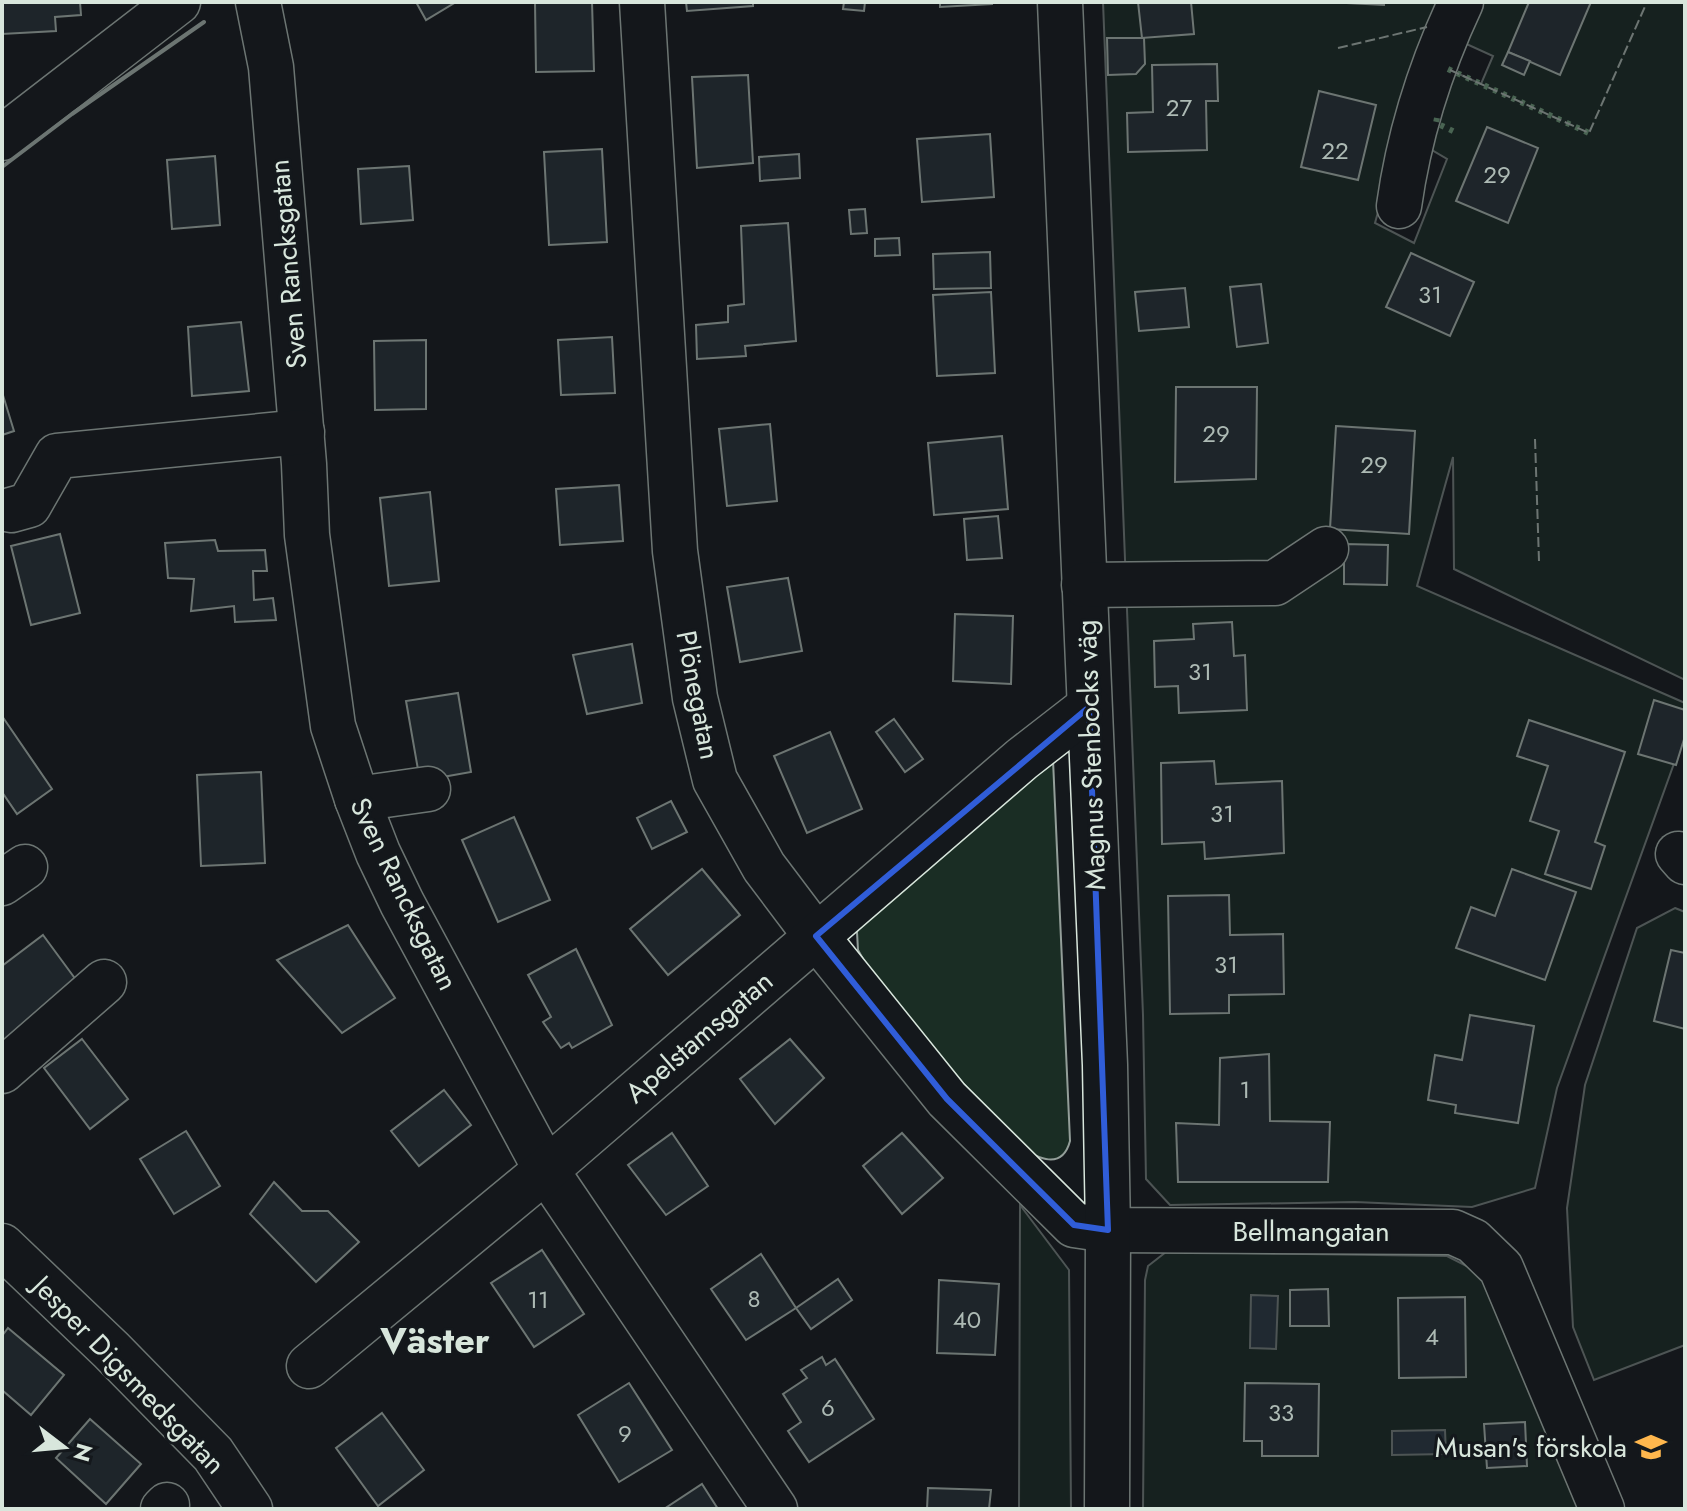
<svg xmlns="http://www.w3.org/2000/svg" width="1687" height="1511" viewBox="0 0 1687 1511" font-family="Jost,sans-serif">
<rect width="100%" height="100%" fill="#14181c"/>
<g fill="#1a2d24" stroke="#939e99" stroke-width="2">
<path d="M1103,2H1440L1427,35L1375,223L1414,243L1447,159L1420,143L1448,69L1481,84L1493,56L1462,42L1480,2H1685V680L1454,569L1453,457L1417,586L1685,703V733L1557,1088L1535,1188L1472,1207L1355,1202L1170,1205L1146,1179L1143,1015Z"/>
<path d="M1053,760L1070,1141C1062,1171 1038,1158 1018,1147L876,982L858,950L857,932L861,919Z"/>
<path d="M1675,908L1685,912V1345L1594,1380L1573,1327L1567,1208L1585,1085L1637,928Z"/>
<path d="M1020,1205L1069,1270L1071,1509H1019Z"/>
<path d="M1166,1252L1447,1256L1484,1275L1579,1509H1143L1145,1280L1148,1266Z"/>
</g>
<g fill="#2f3f4d" stroke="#939e99" stroke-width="2">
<path d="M1251,1295L1278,1296L1276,1349L1250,1348Z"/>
<path d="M1445,1430L1446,1454L1392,1455V1431Z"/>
</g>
<g fill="#2c363c" stroke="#d8e6dc" stroke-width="2">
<path d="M2,2H80L81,15L55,17L56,31L2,34Z"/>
<path d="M416,2H456L426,20Z"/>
<path d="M535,2H592L594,71L536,72Z"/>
<path d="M686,2H753V6L687,11Z"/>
<path d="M844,2H865L864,11L843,9Z"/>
<path d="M940,2H992V4L940,7Z"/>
<path d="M1138,2H1191L1194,34L1142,38Z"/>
<path d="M1327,2H1384V5Z"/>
<path d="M1529,2H1591L1560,75L1508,52Z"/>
<path d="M1107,38H1144L1145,64L1136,74L1108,75Z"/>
<path d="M1508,52L1530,61L1524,75L1502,65Z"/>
<path d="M1217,64L1218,101H1206L1207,150L1128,152L1127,113L1153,112L1152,65Z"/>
<path d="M748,75L753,163L697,168L692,77Z"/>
<path d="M1319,91L1376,105L1358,180L1301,167Z"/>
<path d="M1487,127L1538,148L1508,223L1456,201Z"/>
<path d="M990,134L994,197L922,202L917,139Z"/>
<path d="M602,149L607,242L549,245L544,152Z"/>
<path d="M799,154L800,178L760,181L759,157Z"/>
<path d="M215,156L220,225L172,229L167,160Z"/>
<path d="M409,166L413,220L361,224L358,169Z"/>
<path d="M865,209L867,233L851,234L849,210Z"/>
<path d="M788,223L796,341L745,346L746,356L697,359L696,325L728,322V306L744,304L741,226Z"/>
<path d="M899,238L900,255L875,256V239Z"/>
<path d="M990,252L991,288L934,289L933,254Z"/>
<path d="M1411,253L1474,282L1450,336L1386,307Z"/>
<path d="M1261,284L1268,343L1237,347L1230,287Z"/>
<path d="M1185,288L1189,327L1139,331L1135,292Z"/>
<path d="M991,292L995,373L937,376L933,295Z"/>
<path d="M241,322L249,391L192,396L188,327Z"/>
<path d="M612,337L615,393L561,395L558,340Z"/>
<path d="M426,340V409L375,410L374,341Z"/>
<path d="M1176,387H1257L1256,479L1175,482Z"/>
<path d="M2,392L14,431L2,435Z"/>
<path d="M770,424L777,501L727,506L719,429Z"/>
<path d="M1336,426L1415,431L1409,534L1330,529Z"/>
<path d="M1002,436L1008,509L934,515L928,443Z"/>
<path d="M619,485L623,541L560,545L556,489Z"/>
<path d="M430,492L439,581L389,586L380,498Z"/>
<path d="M998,516L1002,558L967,560L964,519Z"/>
<path d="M60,534L80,613L31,625L11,546Z"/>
<path d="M215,540L218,551L265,550L267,571H253L254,600L273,598L276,620L235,622L234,606L191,611L194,579L168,578L165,543Z"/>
<path d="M1344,544L1388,545L1387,585L1344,584Z"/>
<path d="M788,578L802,651L740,662L727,587Z"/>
<path d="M955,614L1013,616L1011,684L953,681Z"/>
<path d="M1232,622L1234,656L1245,655L1247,710L1179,713L1178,686L1155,687L1154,641L1194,639L1193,624Z"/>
<path d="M632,644L642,703L587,714L573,655Z"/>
<path d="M458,693L471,772L420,781L406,701Z"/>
<path d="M1654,700L1685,710V736L1676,765L1638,754Z"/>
<path d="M2,716L52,789L17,814L2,792Z"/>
<path d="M894,719L923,759L905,772L876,732Z"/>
<path d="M1529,720L1625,752L1595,842L1605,846L1591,889L1545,874L1559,831L1530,821L1548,766L1517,756Z"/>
<path d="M830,732L862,809L807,833L774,756Z"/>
<path d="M1214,761L1216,784L1282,781L1284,853L1205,859L1204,842L1162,844L1161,763Z"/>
<path d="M261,772L265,863L201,866L197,775Z"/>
<path d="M671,801L687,832L652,849L637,818Z"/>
<path d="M514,817L550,900L498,922L462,840Z"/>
<path d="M702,869L740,915L668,975L630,929Z"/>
<path d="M1512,869L1576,892L1545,980L1456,948L1471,907L1495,916Z"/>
<path d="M1229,895L1230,935L1283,934L1284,994L1229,995V1013L1170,1014L1168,896Z"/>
<path d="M348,925L395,998L342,1033L277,960Z"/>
<path d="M43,935L82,988L2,1048V966Z"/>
<path d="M576,949L612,1025L572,1048L569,1043L561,1048L543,1022L551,1017L528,975Z"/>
<path d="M1671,950L1685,953V1029L1654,1021Z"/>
<path d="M1470,1015L1534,1026L1518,1123L1455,1113L1456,1105L1428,1100L1435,1055L1462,1060Z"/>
<path d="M82,1039L128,1099L90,1129L44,1068Z"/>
<path d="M790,1039L824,1078L775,1124L740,1079Z"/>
<path d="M1269,1054L1270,1121L1330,1122L1328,1182H1178L1176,1123L1219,1125L1220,1058Z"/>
<path d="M444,1090L471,1125L419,1166L391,1131Z"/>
<path d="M186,1131L220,1186L174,1214L140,1159Z"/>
<path d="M672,1133L708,1186L666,1215L628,1165Z"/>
<path d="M902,1133L943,1178L902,1214L863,1166Z"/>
<path d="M274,1182L302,1211H328L359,1242L316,1282L250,1214Z"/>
<path d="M542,1250L584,1314L534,1347L491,1283Z"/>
<path d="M761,1254L796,1308L746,1340L711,1289Z"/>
<path d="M838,1279L852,1300L811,1329L796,1308Z"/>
<path d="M939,1280L999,1284L995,1355L937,1353Z"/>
<path d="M1328,1289L1329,1326H1290V1290Z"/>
<path d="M1465,1297L1466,1377L1399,1378L1398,1298Z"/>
<path d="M8,1328L64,1375L31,1415L2,1390V1336Z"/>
<path d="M822,1357L826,1365L835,1359L874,1419L809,1462L788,1431L801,1422L783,1394L807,1378L801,1370Z"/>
<path d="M629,1383L672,1450L619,1482L578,1415Z"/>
<path d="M1245,1383L1319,1384L1318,1456H1262V1441H1244Z"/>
<path d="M382,1413L424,1470L378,1506L336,1448Z"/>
<path d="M90,1419L141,1464L106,1504L56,1458Z"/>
<path d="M1525,1422L1527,1466L1487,1468L1484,1424Z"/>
<path d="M702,1484L718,1509H664Z"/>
<path d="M928,1488L991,1490L989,1509H927Z"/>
</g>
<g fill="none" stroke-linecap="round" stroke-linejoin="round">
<defs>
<g id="minor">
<path d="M258,2L271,67L304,464L307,535L333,726L357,799L378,853L402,903L546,1170L775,1509"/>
<path d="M642,2L675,551L695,698L715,780L764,867L816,936L947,1099L1074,1225L1108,1230L1453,1232L1473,1241L1501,1268L1602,1509"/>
<path d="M1060,2L1105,1065L1108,1230L1107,1509"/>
<path d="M2,138L178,2"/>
<path d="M1399,206C1409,134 1430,68 1461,2"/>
<path d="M11,510L29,505L57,456L302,432"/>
<path d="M1084,585L1275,583L1326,549"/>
<path d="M357,799L428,789"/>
<path d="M1678,854L1685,862"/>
<path d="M2,883L25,867"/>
<path d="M2,1071L104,982"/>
<path d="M2,1246L111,1350L213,1454L250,1509"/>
<path d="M309,1366L546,1170L1022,759L1089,707"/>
<path d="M163,1509L167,1505"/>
</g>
</defs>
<use href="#minor" stroke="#d8e6dc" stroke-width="47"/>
<use href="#minor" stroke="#14181c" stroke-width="44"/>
<g stroke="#8ac095" stroke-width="6" stroke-dasharray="4 6" stroke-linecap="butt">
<path d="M1448,69L1589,133"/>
<path d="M1437,118L1436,123L1457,133"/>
</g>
<g stroke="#d8e6dc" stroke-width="2" stroke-dasharray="10 4" stroke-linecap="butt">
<path d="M1338,48L1427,27"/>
<path d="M1450,70L1589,133L1647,2"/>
<path d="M1535,439L1539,561"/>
</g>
<path stroke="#d8e6dc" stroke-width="4" d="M2,167L72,114L204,22"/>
</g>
<path d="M0 0H1687V1511H0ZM1089,707L1108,1230L1074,1225L947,1099L816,936Z" fill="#14181c" fill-opacity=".55" fill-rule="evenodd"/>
<path fill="none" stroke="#305dd8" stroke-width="6" stroke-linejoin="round" d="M1089,707L1108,1230L1074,1225L947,1099L816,936Z"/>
<defs>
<symbol id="school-bare" viewBox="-9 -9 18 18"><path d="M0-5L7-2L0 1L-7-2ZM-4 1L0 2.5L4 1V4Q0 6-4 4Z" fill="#ffb74d" stroke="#14181c" stroke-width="2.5" paint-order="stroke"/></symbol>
</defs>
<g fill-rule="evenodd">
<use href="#school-bare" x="1629" y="1425" width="44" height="44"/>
</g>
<g text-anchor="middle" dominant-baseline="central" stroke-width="6" stroke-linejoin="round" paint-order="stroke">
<g font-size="24" fill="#adbab4">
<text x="1179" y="107">27</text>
<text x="1335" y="150">22</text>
<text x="1497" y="174">29</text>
<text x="1430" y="294">31</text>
<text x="1216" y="433">29</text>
<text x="1374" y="464">29</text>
<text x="1200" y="671">31</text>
<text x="1222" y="813">31</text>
<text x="1226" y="964">31</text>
<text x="1245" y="1089">1</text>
<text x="754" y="1298">8</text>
<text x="538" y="1299">11</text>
<text x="967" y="1319">40</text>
<text x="1432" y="1336">4</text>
<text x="828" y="1407">6</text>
<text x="1281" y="1412">33</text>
<text x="625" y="1433">9</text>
</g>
<g font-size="28" fill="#d8e6dc" stroke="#14181c">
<text transform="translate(288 264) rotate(-95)">Sven Rancksgatan</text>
<text transform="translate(698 695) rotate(79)">Plönegatan</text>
<text transform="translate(1091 755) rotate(-92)">Magnus Stenbocks väg</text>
<text transform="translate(404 894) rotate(64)">Sven Rancksgatan</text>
<text transform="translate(699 1037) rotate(-41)">Apelstamsgatan</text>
<text x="1311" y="1231">Bellmangatan</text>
<text transform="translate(129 1375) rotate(46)">Jesper Digsmedsgatan</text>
</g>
<g font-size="28" fill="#d8e6dc" stroke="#14181c" text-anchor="end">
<text x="1627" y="1447">Musan's förskola</text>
</g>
<g font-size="36" font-weight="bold" fill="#d8e6dc" stroke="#14181c">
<text x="435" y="1340">Väster</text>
</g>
</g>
<rect width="1687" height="1511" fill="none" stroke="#d8e6dc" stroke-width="8"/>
<g transform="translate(64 1447) rotate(106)" stroke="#14181c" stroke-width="6" paint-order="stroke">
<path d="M0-6L14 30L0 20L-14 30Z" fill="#d8e6dc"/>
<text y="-12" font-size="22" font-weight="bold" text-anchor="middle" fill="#d8e6dc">N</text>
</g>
</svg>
